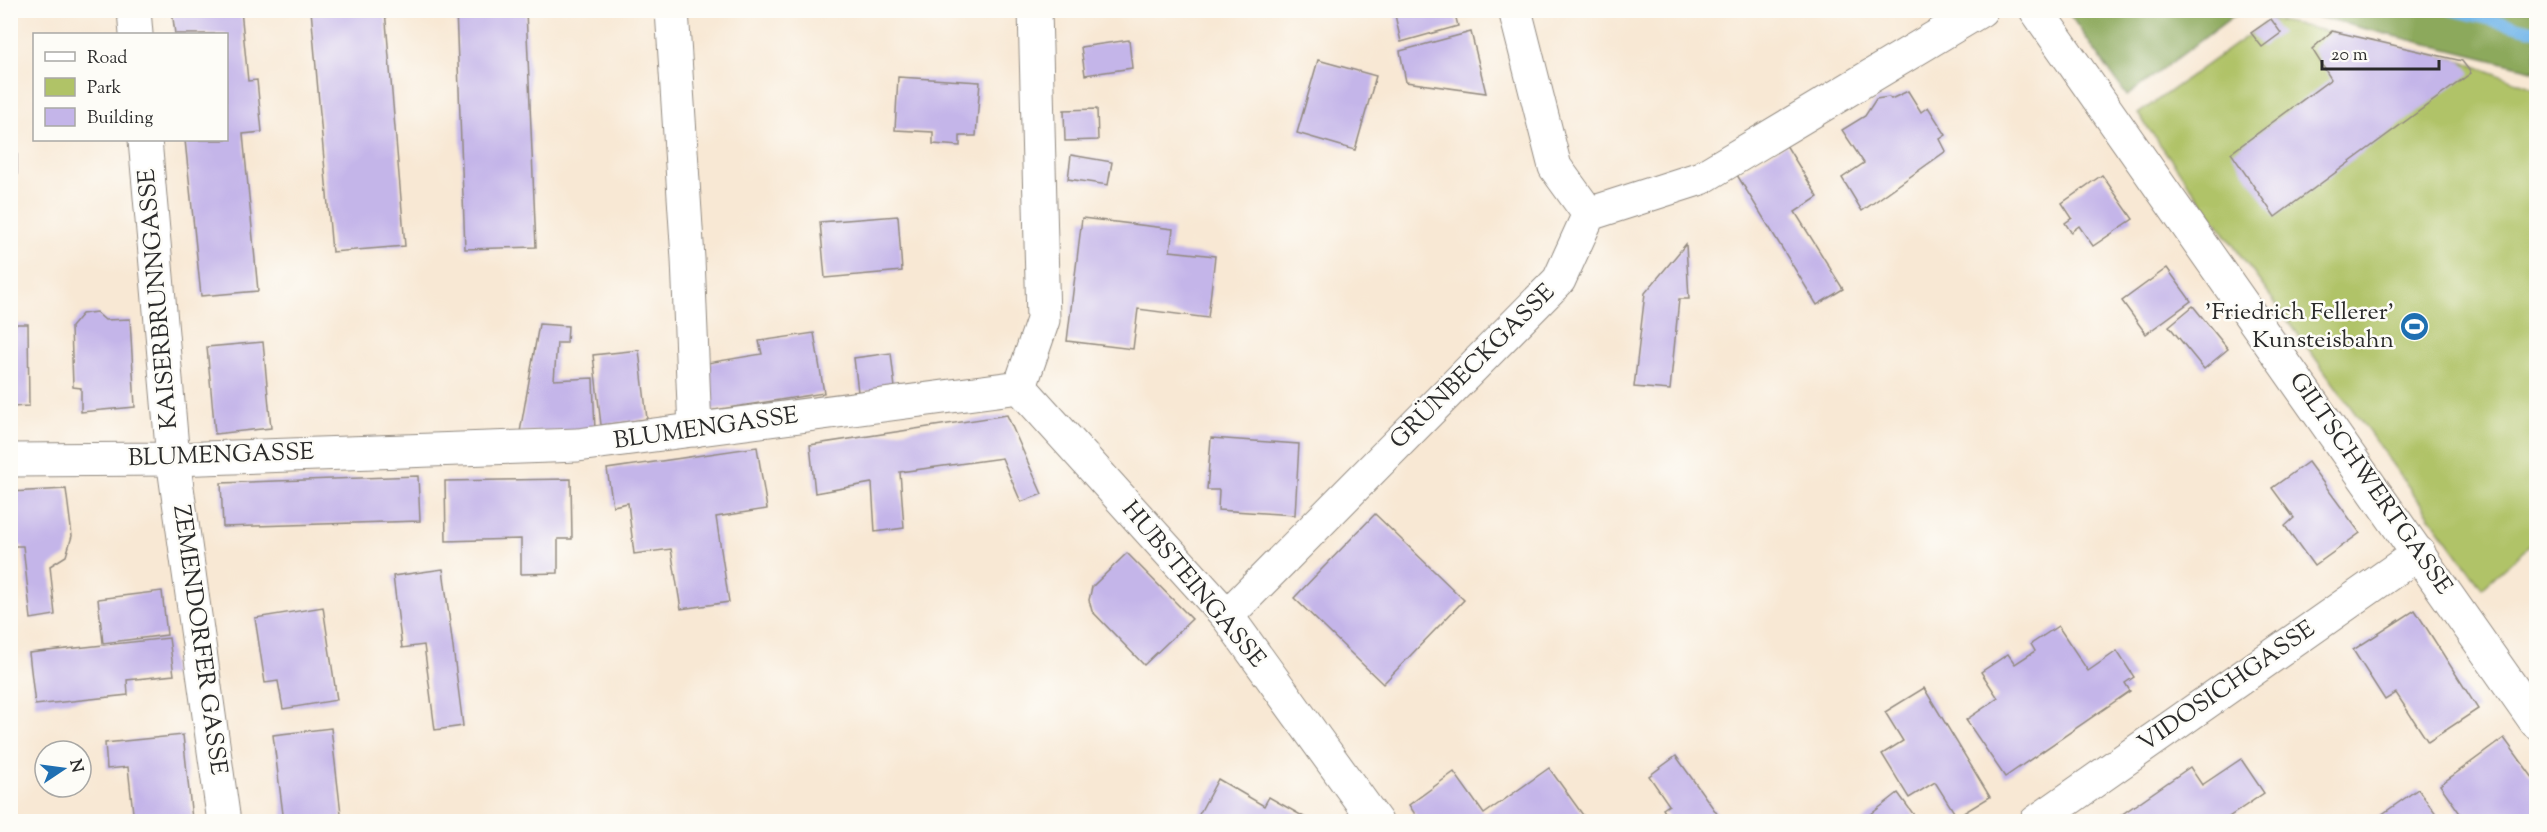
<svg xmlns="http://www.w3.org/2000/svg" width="2547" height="832" viewBox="0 0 2547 832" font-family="'Sorts Mill Goudy',serif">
<rect width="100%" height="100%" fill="#fdfcf7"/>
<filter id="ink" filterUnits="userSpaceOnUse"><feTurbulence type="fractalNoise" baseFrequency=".0167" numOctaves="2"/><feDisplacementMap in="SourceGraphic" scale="12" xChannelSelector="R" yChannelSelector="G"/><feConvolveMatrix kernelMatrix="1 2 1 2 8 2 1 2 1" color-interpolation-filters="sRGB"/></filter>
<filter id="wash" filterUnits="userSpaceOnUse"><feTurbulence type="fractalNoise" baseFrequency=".008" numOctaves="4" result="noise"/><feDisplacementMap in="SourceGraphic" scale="24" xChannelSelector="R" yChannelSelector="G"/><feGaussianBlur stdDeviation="1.35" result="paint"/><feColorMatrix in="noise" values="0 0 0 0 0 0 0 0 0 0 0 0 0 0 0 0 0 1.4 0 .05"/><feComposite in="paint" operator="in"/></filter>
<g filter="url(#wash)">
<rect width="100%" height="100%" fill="#f8e8d4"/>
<path fill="#b0c367" stroke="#6e7749" stroke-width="1.5" d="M2271,19L2462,61L2536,89V540L2482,588L2138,114Z"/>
<g fill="#8ca95c" stroke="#5c6a44" stroke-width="1.5">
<path d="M2067,11H2240L2127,96Z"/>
<path d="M2293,11H2536V71Z"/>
</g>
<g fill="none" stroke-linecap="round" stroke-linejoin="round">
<path stroke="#75b7ea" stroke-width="12" d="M2451,10L2536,31"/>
</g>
<g id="blocks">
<g fill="#c4b5e9">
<path d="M172,10H241L248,81L257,80L262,132L243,134L258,291L201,296L185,140H226V34H175Z"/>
<path d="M311,10H385L405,246L332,252Z"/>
<path d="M456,10H526L536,247L465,249Z"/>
<path d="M1412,10H1454L1458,26L1401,42L1395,15Z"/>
<path d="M2271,19L2281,33L2262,47L2251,33Z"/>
<path d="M2332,31L2462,61L2471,73L2275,217L2231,153L2331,79L2312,49Z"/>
<path d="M1471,32L1486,93L1406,82L1400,51Z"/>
<path d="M1129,40L1132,68L1085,75L1081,47Z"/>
<path d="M1318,60L1376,76L1355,150L1297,133Z"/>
<path d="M898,77L980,82L976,136H960V146L933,144V132L895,130Z"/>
<path d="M1908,91L1921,112L1928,107L1946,135L1940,139L1946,151L1862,211L1842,178L1864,163L1842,130L1865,116L1876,99L1889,97L1891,99Z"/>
<path d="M1097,109L1098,140L1065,141L1064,110Z"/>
<path d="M10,119H17V174L10,175Z"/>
<path d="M1786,145L1818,197L1795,212L1843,289L1817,305L1737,175Z"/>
<path d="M1071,155L1112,162L1108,185L1068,179Z"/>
<path d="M2102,175L2133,219L2093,246L2079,226L2071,232L2065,223L2072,218L2062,203Z"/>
<path d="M898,216L902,271L825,278L820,222Z"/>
<path d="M1082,218L1173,229L1170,251L1215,256L1208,318L1138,309L1133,349L1067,341Z"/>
<path d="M1686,244L1689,299H1679L1670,390L1634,387L1645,293Z"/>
<path d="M2167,268L2191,301L2146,334L2122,301Z"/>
<path d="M2193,306L2228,349L2204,369L2169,326Z"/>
<path d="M96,312L105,320L130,319L135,407L81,412V388L73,387L71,327L82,314Z"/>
<path d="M10,324H28L29,406L10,407Z"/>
<path d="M539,324L568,326L567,343H557L554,380L593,378L595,432H520Z"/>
<path d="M814,333L824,393L708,411L701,364L762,354L759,341Z"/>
<path d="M263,342L271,428L215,434L207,347Z"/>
<path d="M639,350L647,419L601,425L593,355Z"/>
<path d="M891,353L895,388L858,392L854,358Z"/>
<path d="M1007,415L1042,494L1021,502L1002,458L900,472L904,528L875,532L872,483L815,493L810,445Z"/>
<path d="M1211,438L1299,444L1295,515L1218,510L1219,490H1207Z"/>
<path d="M757,447L767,509L716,517L729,602L681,609L671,549L634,554L628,503L613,506L607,469Z"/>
<path d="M2308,462L2360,533L2314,566L2285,526L2294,518L2272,488Z"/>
<path d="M418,476L420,521L223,527L221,483Z"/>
<path d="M571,479L572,539H558V573L521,574V539L446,541L445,481Z"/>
<path d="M66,489L72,536L66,556L50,566L55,615L31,619L23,546H10V492Z"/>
<path d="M1375,514L1464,600L1383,684L1294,598Z"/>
<path d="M1127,553L1192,619L1144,665L1092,611L1089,600L1092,587Z"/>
<path d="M443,569L463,726L435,730L424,645L402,648L393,576Z"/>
<path d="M162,591L167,635L103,643L98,599Z"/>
<path d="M323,607L337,700L283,709L278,681L265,683L255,618Z"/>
<path d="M2415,610L2478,709L2428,742L2396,693L2385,700L2353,650Z"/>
<path d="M2058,626L2088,671L2117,651L2134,677L2125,683L2130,691L2005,777L1966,720L1998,698L1981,672L2008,654L2015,664L2035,651L2031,644Z"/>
<path d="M169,638L174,675L127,680L128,695L35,705L29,653Z"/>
<path d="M1924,688L1990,797L1957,817L1935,782L1909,798L1882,754L1903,741L1885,712Z"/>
<path d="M331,728L342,822H284L273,735Z"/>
<path d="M183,735L192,819L134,822L128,767L107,769L105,743Z"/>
<path d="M2504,738L2536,782V822H2466L2440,785Z"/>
<path d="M1676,756L1723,822H1671L1663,809L1669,805L1649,776Z"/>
<path d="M2241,759L2264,793L2226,819L2228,822H2111L2190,767L2202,785Z"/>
<path d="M1549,768L1588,822H1420L1409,805L1454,772L1484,814Z"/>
<path d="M1218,779L1264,806L1269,797L1313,822H1195Z"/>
<path d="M2418,789L2437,815L2427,822H2371Z"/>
<path d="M1898,793L1919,822H1861Z"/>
</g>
</g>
</g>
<g filter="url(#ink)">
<use href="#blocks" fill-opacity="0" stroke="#928a80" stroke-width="1.5"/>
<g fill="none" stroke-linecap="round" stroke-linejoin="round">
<defs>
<g id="minor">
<path d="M134,10L136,34"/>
<path d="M672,10L688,259L695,430"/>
<path d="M1515,10L1555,167L1589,214"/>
<path d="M2036,10L2536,722"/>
<path d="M145,140L173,459L224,822"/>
<path d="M1020,387L1227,616L1376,822"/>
<path d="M10,460L173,459L578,445L1020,387L1043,320L1035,10"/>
<path d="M1227,616L1559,280L1589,214L1701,178L1981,10"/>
<path d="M2036,822L2419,553"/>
</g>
</defs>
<use href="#minor" stroke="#928a80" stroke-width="35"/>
<use href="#minor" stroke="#fff" stroke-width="33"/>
</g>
</g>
<defs>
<symbol id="stadium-disc" viewBox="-11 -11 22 22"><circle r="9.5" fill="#1f6fb2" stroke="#fdfcf7"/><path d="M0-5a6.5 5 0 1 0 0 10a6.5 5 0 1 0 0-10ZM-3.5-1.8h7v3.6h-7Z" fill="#fff"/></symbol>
</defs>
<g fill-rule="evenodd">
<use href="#stadium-disc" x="2398" y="310" width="33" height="33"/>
</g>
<g text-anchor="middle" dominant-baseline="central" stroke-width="5" stroke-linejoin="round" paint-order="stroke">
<g font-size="24" fill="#2b2b2b" stroke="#fdfcf7">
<text transform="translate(159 299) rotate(-95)">KAISERBRUNNGASSE</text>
<text transform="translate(1473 367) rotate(-45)">GRÜNBECKGASSE</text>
<text transform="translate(706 429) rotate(-8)">BLUMENGASSE</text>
<text transform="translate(221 456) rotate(-2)">BLUMENGASSE</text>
<text transform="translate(2370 484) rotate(55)">GILTSCHWERTGASSE</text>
<text transform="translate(1193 585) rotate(50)">HUBSTEINGASSE</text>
<text transform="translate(199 640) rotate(82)">ZEMENDORFER GASSE</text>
<text transform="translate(2227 687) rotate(-35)">VIDOSICHGASSE</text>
</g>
<g font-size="24" fill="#2b2b2b" stroke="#fdfcf7" text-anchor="end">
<text x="2394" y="313">'Friedrich Fellerer'<tspan x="2394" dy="28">Kunsteisbahn</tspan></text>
</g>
</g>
<rect width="2547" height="832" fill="none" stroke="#fdfcf7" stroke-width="36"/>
<rect x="33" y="33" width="195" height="108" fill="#fdfcf7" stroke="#a9a8a5" stroke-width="1.5"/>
<rect x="45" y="52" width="30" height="9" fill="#ffffff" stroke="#a9a8a5" stroke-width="1.5"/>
<text x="87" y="63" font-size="18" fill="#2b2b2b">Road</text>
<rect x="45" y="78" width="30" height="18" fill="#b0c367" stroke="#a9a8a5" stroke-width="1.5"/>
<text x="87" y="93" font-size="18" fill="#2b2b2b">Park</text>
<rect x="45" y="108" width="30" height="18" fill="#c4b5e9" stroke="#a9a8a5" stroke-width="1.5"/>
<text x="87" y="123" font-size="18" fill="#2b2b2b">Building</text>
<g transform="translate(63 769) rotate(77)"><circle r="28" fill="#fdfcf7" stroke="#a9a8a5" stroke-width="1.5"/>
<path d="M0-4.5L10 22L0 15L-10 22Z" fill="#1f6fb2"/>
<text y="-9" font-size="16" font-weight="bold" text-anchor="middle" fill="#2b2b2b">N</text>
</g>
<path d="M2322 60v9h117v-9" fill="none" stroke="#2b2b2b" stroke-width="3"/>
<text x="2331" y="60" font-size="18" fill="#2b2b2b" stroke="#fdfcf7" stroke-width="4.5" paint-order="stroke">20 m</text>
</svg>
